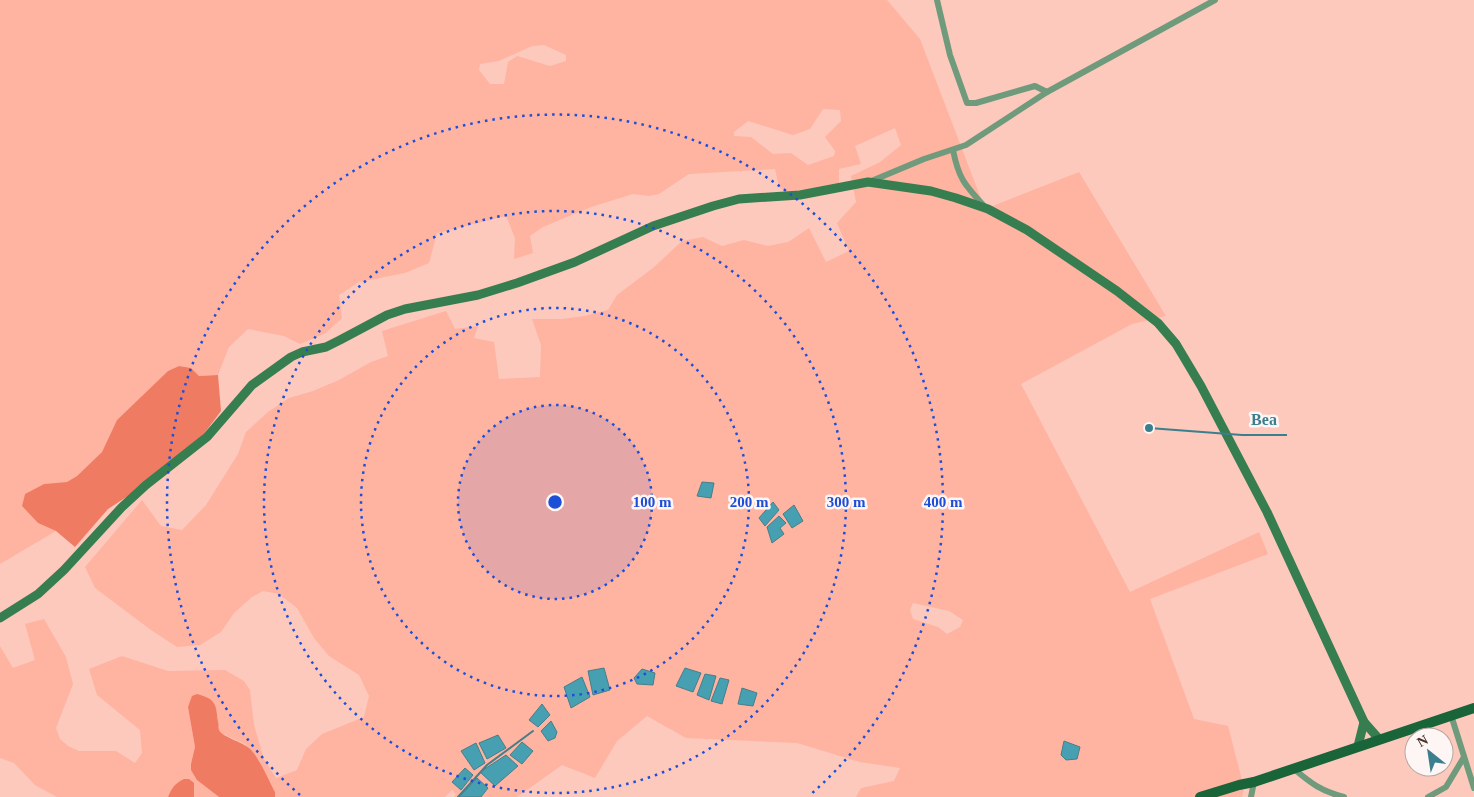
<svg xmlns="http://www.w3.org/2000/svg" width="1474" height="797" viewBox="0 0 1474 797" font-family="Georgia,serif">
<rect width="100%" height="100%" fill="#fdc9bc"/>
<path fill="#ffb3a1" fill-rule="evenodd" d="M0,0H887L920,39L985,209L1079,172L1166,316L1132,324L1021,384L1130,592L1259,532L1268,554L1150,599L1194,719L1228,726L1244,788L1242,797H856L861,788L894,781L900,768L860,762L797,743L686,738L647,716L617,741L595,778L562,765L517,797H481L488,788L477,778L459,797H454L456,794L452,790L445,797H275V792L245,744L223,734L219,730L217,711L188,707L195,747L191,764L198,780L219,797H194V783L168,797H57L35,785L14,763L0,758V646L13,668L35,660L25,624L44,619L66,657L73,684L56,728L60,739L68,746L79,751H116L135,763L142,753L140,730L97,695L89,669L122,656L168,671L225,670L244,681L250,690L254,725L264,759L276,778L297,770L306,749L322,734L364,717L369,696L359,675L329,656L314,638L297,608L279,594L263,591L252,597L234,613L221,632L200,645L177,647L151,630L95,588L85,567L142,500L161,526L182,530L206,505L238,454L246,432L268,412L289,398L313,391L339,380L371,362L388,356L382,331L446,311L455,329L478,326L474,338L494,342L499,379L540,377L541,345L532,319H562L584,316L608,310L617,295L653,268L682,241L703,237L722,246L744,240L768,246L788,242L809,228L826,262L849,251L837,223L856,202L851,176L880,162L901,145L895,128L855,146L861,164L839,169V185L790,195L779,187L775,169L689,174L659,194L649,196L633,194L591,207L543,227L530,236L533,253L514,259L515,238L506,216L437,233L429,263L405,273L359,282L339,295L342,318L326,333L300,344L284,336L248,329L229,347L218,375L199,376L191,368L179,366L168,371L117,420L102,452L77,476L67,482L44,484L25,494L22,506L38,523L56,531L0,564ZM544,45L566,55V61L550,66L517,56L508,62L504,84H490L479,70L480,64L499,61L532,46ZM823,109L840,110L841,121L825,137L835,151L834,156L808,165L791,153L773,154L751,137L734,136V132L748,121L793,135L810,129ZM913,603L949,611L963,620L960,627L947,634L938,627L913,619L910,610Z"/>
<g fill="#ef7b62">
<path d="M179,366L191,368L199,376L218,375L221,411L200,439L165,472L108,509L75,547L56,531L38,523L22,506L25,494L44,484L67,482L77,476L102,452L117,420L168,371Z"/>
<path d="M197,694C216,699 216,704 218,722C219,724 218,727 219,730C223,738 245,742 252,751C260,760 269,781 275,792V797H219L197,780L191,770V764L195,747L188,707L192,696Z"/>
<path d="M184,779H189L194,783V797H168C172,788 174,784 184,779Z"/>
</g>
<g fill="#46a0b2" stroke="#477e89">
<path d="M702,482L714,483L711,498L697,496Z"/>
<path d="M773,502L779,510L765,526L759,518Z"/>
<path d="M794,505L803,521L792,528L783,514Z"/>
<path d="M779,516L786,523L780,528L784,534L772,543L767,527Z"/>
<path d="M604,668L610,690L593,695L588,671Z"/>
<path d="M685,668L701,673L693,692L676,686Z"/>
<path d="M642,669L655,673L653,685L637,684L634,678Z"/>
<path d="M705,674L716,676L709,700L697,695Z"/>
<path d="M582,677L590,697L571,708L564,687Z"/>
<path d="M720,678L729,680L722,704L711,701Z"/>
<path d="M742,688L757,693L753,706L738,704Z"/>
<path d="M542,704L550,715L538,727L529,720Z"/>
<path d="M551,721L557,732L555,738L548,741L541,731Z"/>
<path d="M498,735L506,748L487,759L479,743Z"/>
<path d="M1064,741L1080,747L1077,759L1066,760L1061,755Z"/>
<path d="M522,742L533,751L522,764L510,755Z"/>
<path d="M476,743L485,763L474,770L461,751Z"/>
<path d="M506,755L518,766L495,786L480,772Z"/>
<path d="M465,768L473,775L461,790L452,782Z"/>
<path d="M477,778L488,788L481,797H459Z"/>
</g>
<g fill="none" stroke-linecap="round" stroke-linejoin="round">
<path stroke="#477e89" stroke-width="2" d="M458,797L487,765L533,731"/>
<g stroke="#6f9b7c" stroke-width="6">
<path d="M937,0L950,55L967,103H976L1035,86L1047,92"/>
<path d="M953,150C959,180 965,185 985,207"/>
<path d="M869,182L924,159L966,145L1047,92L1215,0"/>
<path d="M1451,715L1474,788"/>
<path d="M1294,769C1312,784 1321,791 1344,797"/>
<path d="M1251,797L1254,782"/>
<path d="M1428,797L1446,787L1464,757"/>
</g>
<g stroke="#367d50" stroke-width="9">
<path d="M0,618L38,594L64,570L122,507L146,485L207,437L252,385L291,357L302,352L326,347L340,340L387,315L405,309L478,295L517,283L575,262L653,226L713,206L739,199L800,195L868,182L931,191L956,198L988,209L1027,230L1117,291L1158,323L1176,344L1201,386L1267,512L1364,722L1379,739"/>
<path d="M1358,746L1364,722"/>
</g>
<path stroke="#196439" stroke-width="10" d="M1200,797L1239,785L1254,782L1474,708"/>
</g>
<circle cx="555" cy="502" r="97" fill="#1d4ed8" fill-opacity=".12"/>
<g fill="none" stroke="#1d4ed8" stroke-width="2.5" stroke-dasharray="2.5 5">
<circle cx="555" cy="502" r="97"/>
<circle cx="555" cy="502" r="194"/>
<circle cx="555" cy="502" r="291"/>
<path d="M300 795A388 388 0 1 1 810 795"/>
</g>
<circle cx="555" cy="502" r="8" fill="#1d4ed8" stroke="#fdf6f4" stroke-width="2.5"/>
<g font-size="15" text-anchor="middle" font-weight="bold" fill="#1d4ed8" stroke="#fdf6f4" stroke-width="5" stroke-linejoin="round" paint-order="stroke">
<text x="652" y="507">100 m</text>
<text x="749" y="507">200 m</text>
<text x="846" y="507">300 m</text>
<text x="943" y="507">400 m</text>
</g>
<path fill="none" stroke="#3b7f8e" stroke-width="2" d="M1149 428L1242 435H1287"/>
<circle fill="#3b7f8e" stroke="#fdf6f4" stroke-width="2" cx="1149" cy="428" r="5"/>
<g font-size="16" text-anchor="middle" font-weight="bold" fill="#3b7f8e" stroke="#fdf6f4" stroke-width="5" stroke-linejoin="round" paint-order="stroke">
<text x="1264" y="425">Bea</text>
</g>
<g transform="translate(1429 752) rotate(330)"><circle r="24" fill="#fdf6f4" stroke="#b5a7a3"/>
<path d="M0-4L9 19L0 12L-9 19Z" fill="#3b7f8e"/>
<text y="-8" font-size="14" font-weight="bold" text-anchor="middle" fill="#49302a">N</text>
</g>
</svg>
